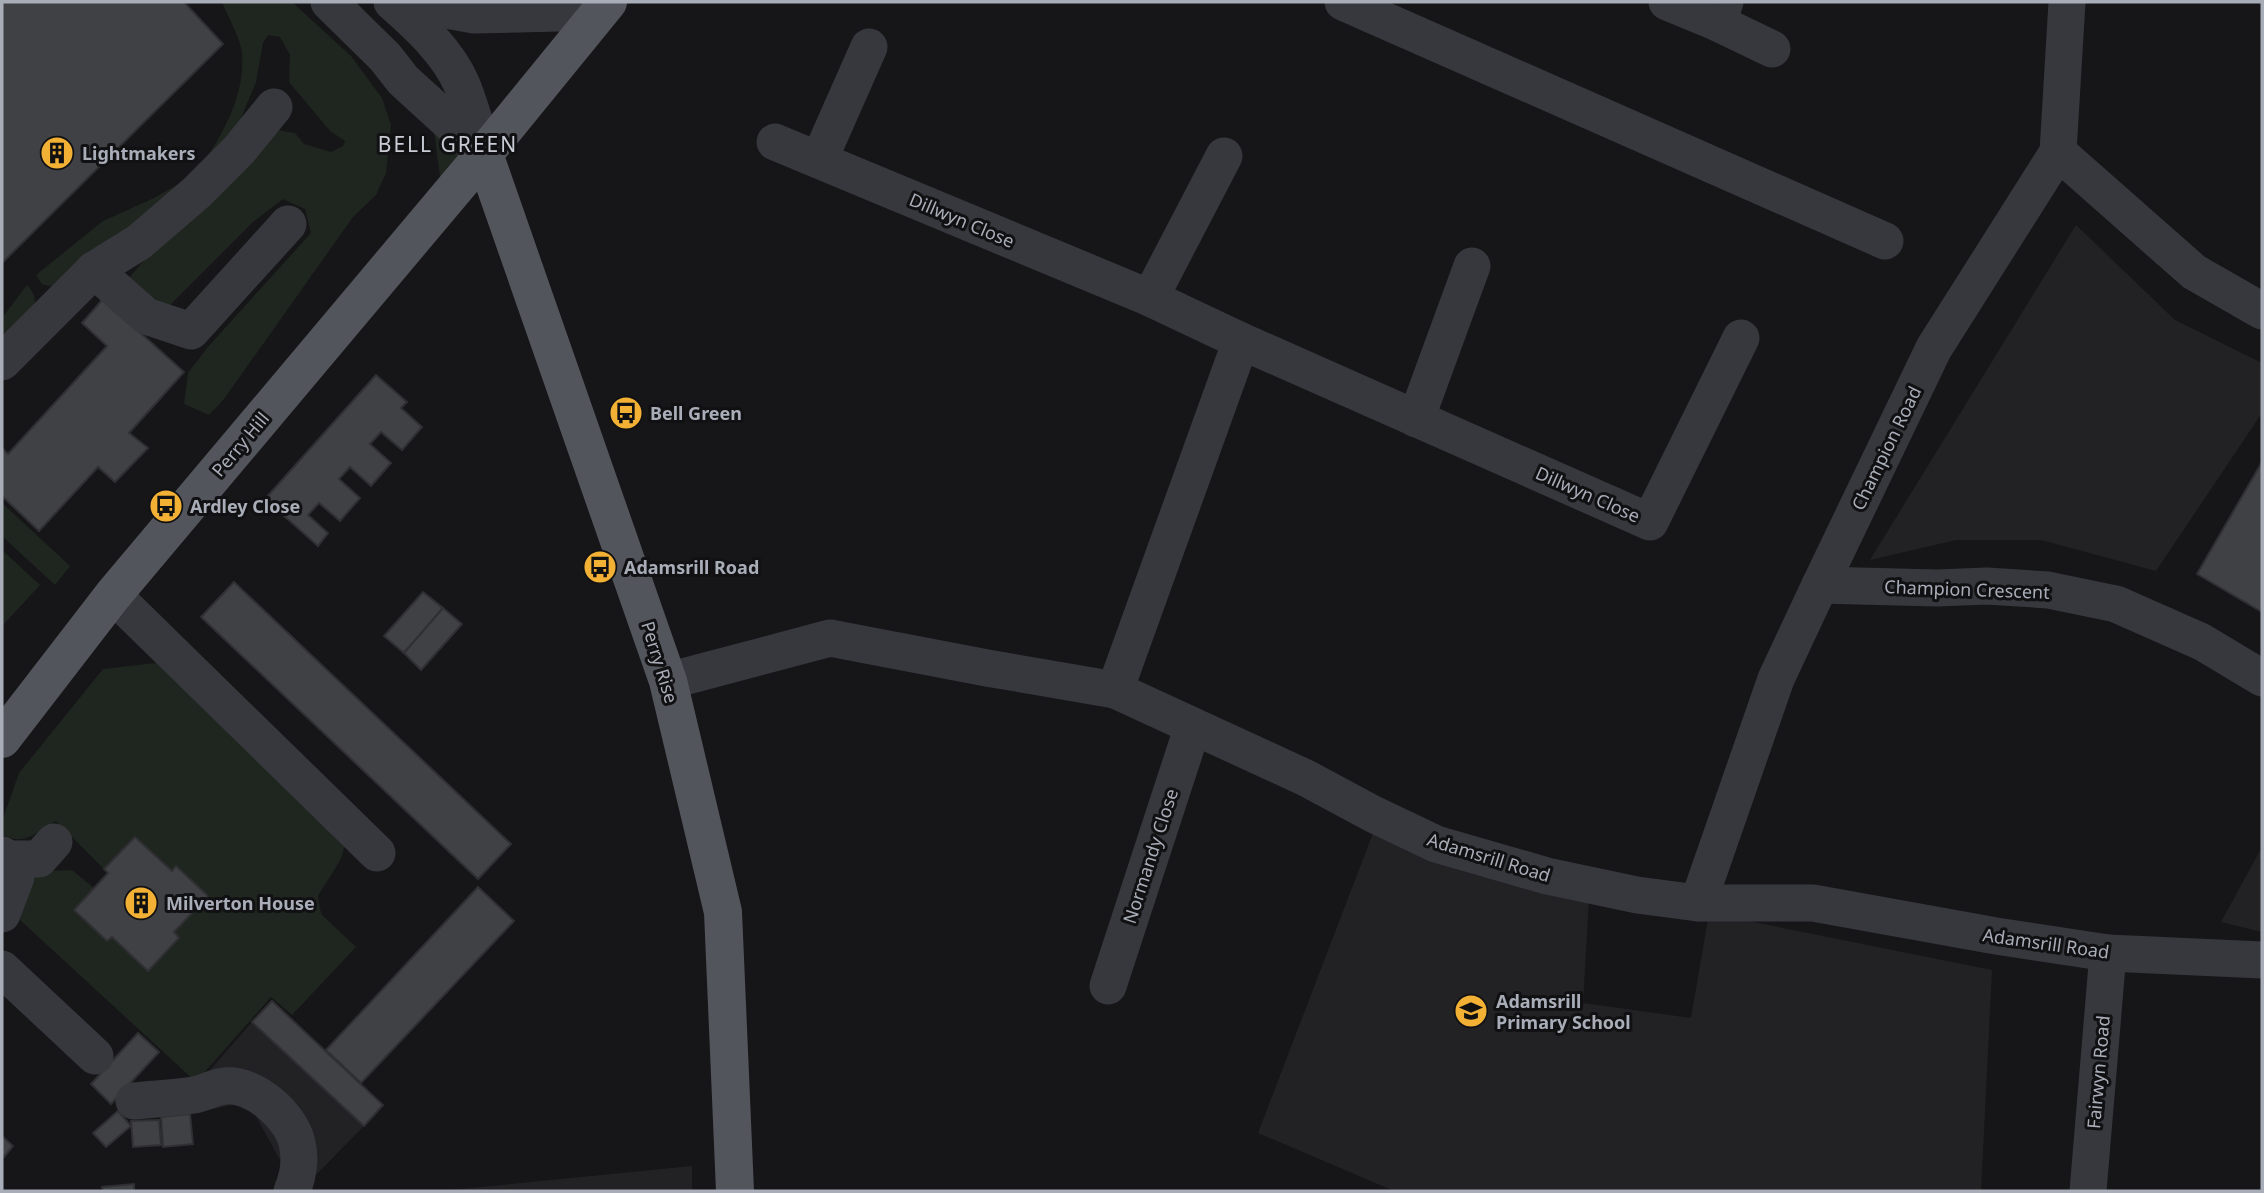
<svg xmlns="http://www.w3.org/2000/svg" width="2264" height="1193" viewBox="0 0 2264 1193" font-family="'Noto Sans',sans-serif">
<rect width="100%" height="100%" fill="#161618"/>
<g fill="#222225">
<path d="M2076,225L2175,320L2262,363V413L2156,571L2041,540H1956L1870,560Z"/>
<path d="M1375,828L1589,898L1583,1003L1691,1018L1709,913L1992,970L1981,1191H1394L1258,1133Z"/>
<path d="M2262,847V932L2221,922Z"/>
<path d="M252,1022L364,1126L306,1185L284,1167L253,1111L236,1104L190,1114L196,1086Z"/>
<path d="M692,1166V1191H441Z"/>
</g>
<g fill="#1e261f">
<path d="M222,2H292L351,56L382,98L391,125L386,173L376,195L353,217L224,399L209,415L184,404L188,373L207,348L311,233L305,209L283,199L253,222L164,311L124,284L187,209L277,130L295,133L304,144L331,152L343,146L345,141L330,131L289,82L290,55L280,37L268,35L263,43L256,82L232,140L205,160C226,129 245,92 242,53C241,39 227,15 222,2Z"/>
<path d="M432,114L471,150L441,185Z"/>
<path d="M203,179L69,269L58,288L42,284L36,275L103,221L154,198L182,182Z"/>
<path d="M27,285C50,308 17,333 2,352V318Z"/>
<path d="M2,503L70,566L55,585L2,536Z"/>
<path d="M2,550L40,585L2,626Z"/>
<path d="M156,663L232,732L345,845L341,859L318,896L321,914L356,947L292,1015L271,997L196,1082L20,920L30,872L72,870L94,888L74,910L107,941L112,937L148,970L179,938L174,932L207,896L176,867L172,871L135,837L104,869L56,821C34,833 27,846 2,835V821L19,773L103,669Z"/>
</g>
<g fill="#404145" stroke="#303034" stroke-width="2">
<path d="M2,2H184L223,44L2,263Z"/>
<path d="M103,299L184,372L129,433L148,448L115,482L98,467L39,531L2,496V448L8,454L107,346L82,323Z"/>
<path d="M376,375L407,402L401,408L422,427L402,450L381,432L370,444L391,463L371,486L350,467L339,479L360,498L340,521L319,503L308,515L328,533L318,546L265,499Z"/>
<path d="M2262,462V612L2197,574Z"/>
<path d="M234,582L511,844L478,879L201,617Z"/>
<path d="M423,592L443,608L404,653L384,636Z"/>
<path d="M443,608L462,624L421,670L404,653Z"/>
<path d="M135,837L172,871L176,866L208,896L174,932L179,938L148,971L112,937L107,941L74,910L108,873L104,869Z"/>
<path d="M478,887L514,921L361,1083L326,1050Z"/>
<path d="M272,1001L383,1105L364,1126L252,1022Z"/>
<path d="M138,1033L159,1052L111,1104L91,1084Z"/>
<path d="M118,1111L131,1126L106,1147L93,1133Z"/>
<path d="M190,1114L193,1144L163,1147L161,1117Z"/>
<path d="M159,1120L161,1145L133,1147L131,1121Z"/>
<path d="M2,1136L13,1146L4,1157L2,1154Z"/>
<path d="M134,1184V1191H103L102,1187Z"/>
</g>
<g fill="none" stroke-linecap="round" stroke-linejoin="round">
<g stroke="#37383d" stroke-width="37">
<path d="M329,2L385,57L403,80L484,154"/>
<path d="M392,2C418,25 448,52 462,85C471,107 477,131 484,153"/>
<path d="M421,2L441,9L474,15L559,13L580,2"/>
<path d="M1343,2L1885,241"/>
<path d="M1667,2L1718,23L1725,2"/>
<path d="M1718,23L1772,49"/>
<path d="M775,142L1150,298L1241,341L1650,522L1741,338"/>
<path d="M2058,152L2194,272L2262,311"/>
<path d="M819,160L869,47"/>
<path d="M94,270L146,316L191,331L288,224"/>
<path d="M1150,298L1224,156"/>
<path d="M2,362L94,270L139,242L196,193L239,150L274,107"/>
<path d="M1416,419L1472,266"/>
<path d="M1820,585L1937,588L1987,586L2048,590L2116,604L2202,642L2262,678"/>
<path d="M113,595L377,853"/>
<path d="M668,681L830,638L987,668L1115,690L1306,778L1373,814L1436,844L1547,876L1637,895L1698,903H1813L1996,936L2108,953L2262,960"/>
<path d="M1115,690L1241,341"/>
<path d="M2,855L8,859L16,877L2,914"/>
<path d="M8,859H39L54,842"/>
<path d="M1698,903L1776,679L1820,585L1934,348L2058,152L2067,2"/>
<path d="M2,969L95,1056"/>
<path d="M1108,986L1193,726"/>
<path d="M134,1101C154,1099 174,1098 194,1095C204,1093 215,1087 225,1086C254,1083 291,1116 297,1143C301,1159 298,1177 292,1191"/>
<path d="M2088,1191L2108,953"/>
</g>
<g stroke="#53555c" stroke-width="38">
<path d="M484,154L668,681L723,912L735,1191"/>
<path d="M2,739L113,595L484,154L608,2"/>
</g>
</g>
<defs>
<symbol id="building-disc" viewBox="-11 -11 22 22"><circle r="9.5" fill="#f2b134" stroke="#111113"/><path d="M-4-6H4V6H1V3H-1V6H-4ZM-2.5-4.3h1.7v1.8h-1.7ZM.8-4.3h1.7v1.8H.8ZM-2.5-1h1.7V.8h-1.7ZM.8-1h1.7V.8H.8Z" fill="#111"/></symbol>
<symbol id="bus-disc" viewBox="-11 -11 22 22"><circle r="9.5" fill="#f2b134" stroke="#111113"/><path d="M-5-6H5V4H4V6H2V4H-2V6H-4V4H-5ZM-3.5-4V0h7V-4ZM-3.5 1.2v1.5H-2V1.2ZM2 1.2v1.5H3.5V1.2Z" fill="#111"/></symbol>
<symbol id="school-disc" viewBox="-11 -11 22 22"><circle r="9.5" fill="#f2b134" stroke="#111113"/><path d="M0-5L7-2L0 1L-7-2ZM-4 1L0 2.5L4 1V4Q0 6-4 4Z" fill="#111"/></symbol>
</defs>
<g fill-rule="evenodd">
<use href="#building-disc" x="38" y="134" width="38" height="38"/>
<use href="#bus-disc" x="607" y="394" width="38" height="38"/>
<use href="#bus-disc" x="147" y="487" width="38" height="38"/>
<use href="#bus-disc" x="581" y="548" width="38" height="38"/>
<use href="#building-disc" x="122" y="884" width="38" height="38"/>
<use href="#school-disc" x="1452" y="992" width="38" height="38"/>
</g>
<g text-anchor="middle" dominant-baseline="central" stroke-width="6" stroke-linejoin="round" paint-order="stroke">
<g font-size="18" font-weight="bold" fill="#a8adb8" stroke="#111113" text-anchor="start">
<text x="82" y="153">Lightmakers</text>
<text x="650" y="413">Bell Green</text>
<text x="190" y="506">Ardley Close</text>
<text x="624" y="567">Adamsrill Road</text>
<text x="166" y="903">Milverton House</text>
<text x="1496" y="1001">Adamsrill<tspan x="1496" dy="21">Primary School</tspan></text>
</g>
<g font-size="18" fill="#a8adb8" stroke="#111113">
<text transform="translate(962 220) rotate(23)">Dillwyn Close</text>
<text transform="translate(240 444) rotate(-50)">Perry Hill</text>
<text transform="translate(1886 448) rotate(-64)">Champion Road</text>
<text transform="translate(1588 494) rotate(24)">Dillwyn Close</text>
<text transform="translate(1967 589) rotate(2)">Champion Crescent</text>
<text transform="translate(660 662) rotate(73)">Perry Rise</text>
<text transform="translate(1150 856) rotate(-72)">Normandy Close</text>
<text transform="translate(1489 857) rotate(17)">Adamsrill Road</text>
<text transform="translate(2046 943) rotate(8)">Adamsrill Road</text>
<text transform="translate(2098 1072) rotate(-85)">Fairwyn Road</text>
</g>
<g font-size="21" letter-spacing="2" fill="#c9ccd4" stroke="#111113">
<text x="448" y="144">BELL GREEN</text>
</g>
</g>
<rect width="2264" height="1193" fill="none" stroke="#a8adb8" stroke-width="7"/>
</svg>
